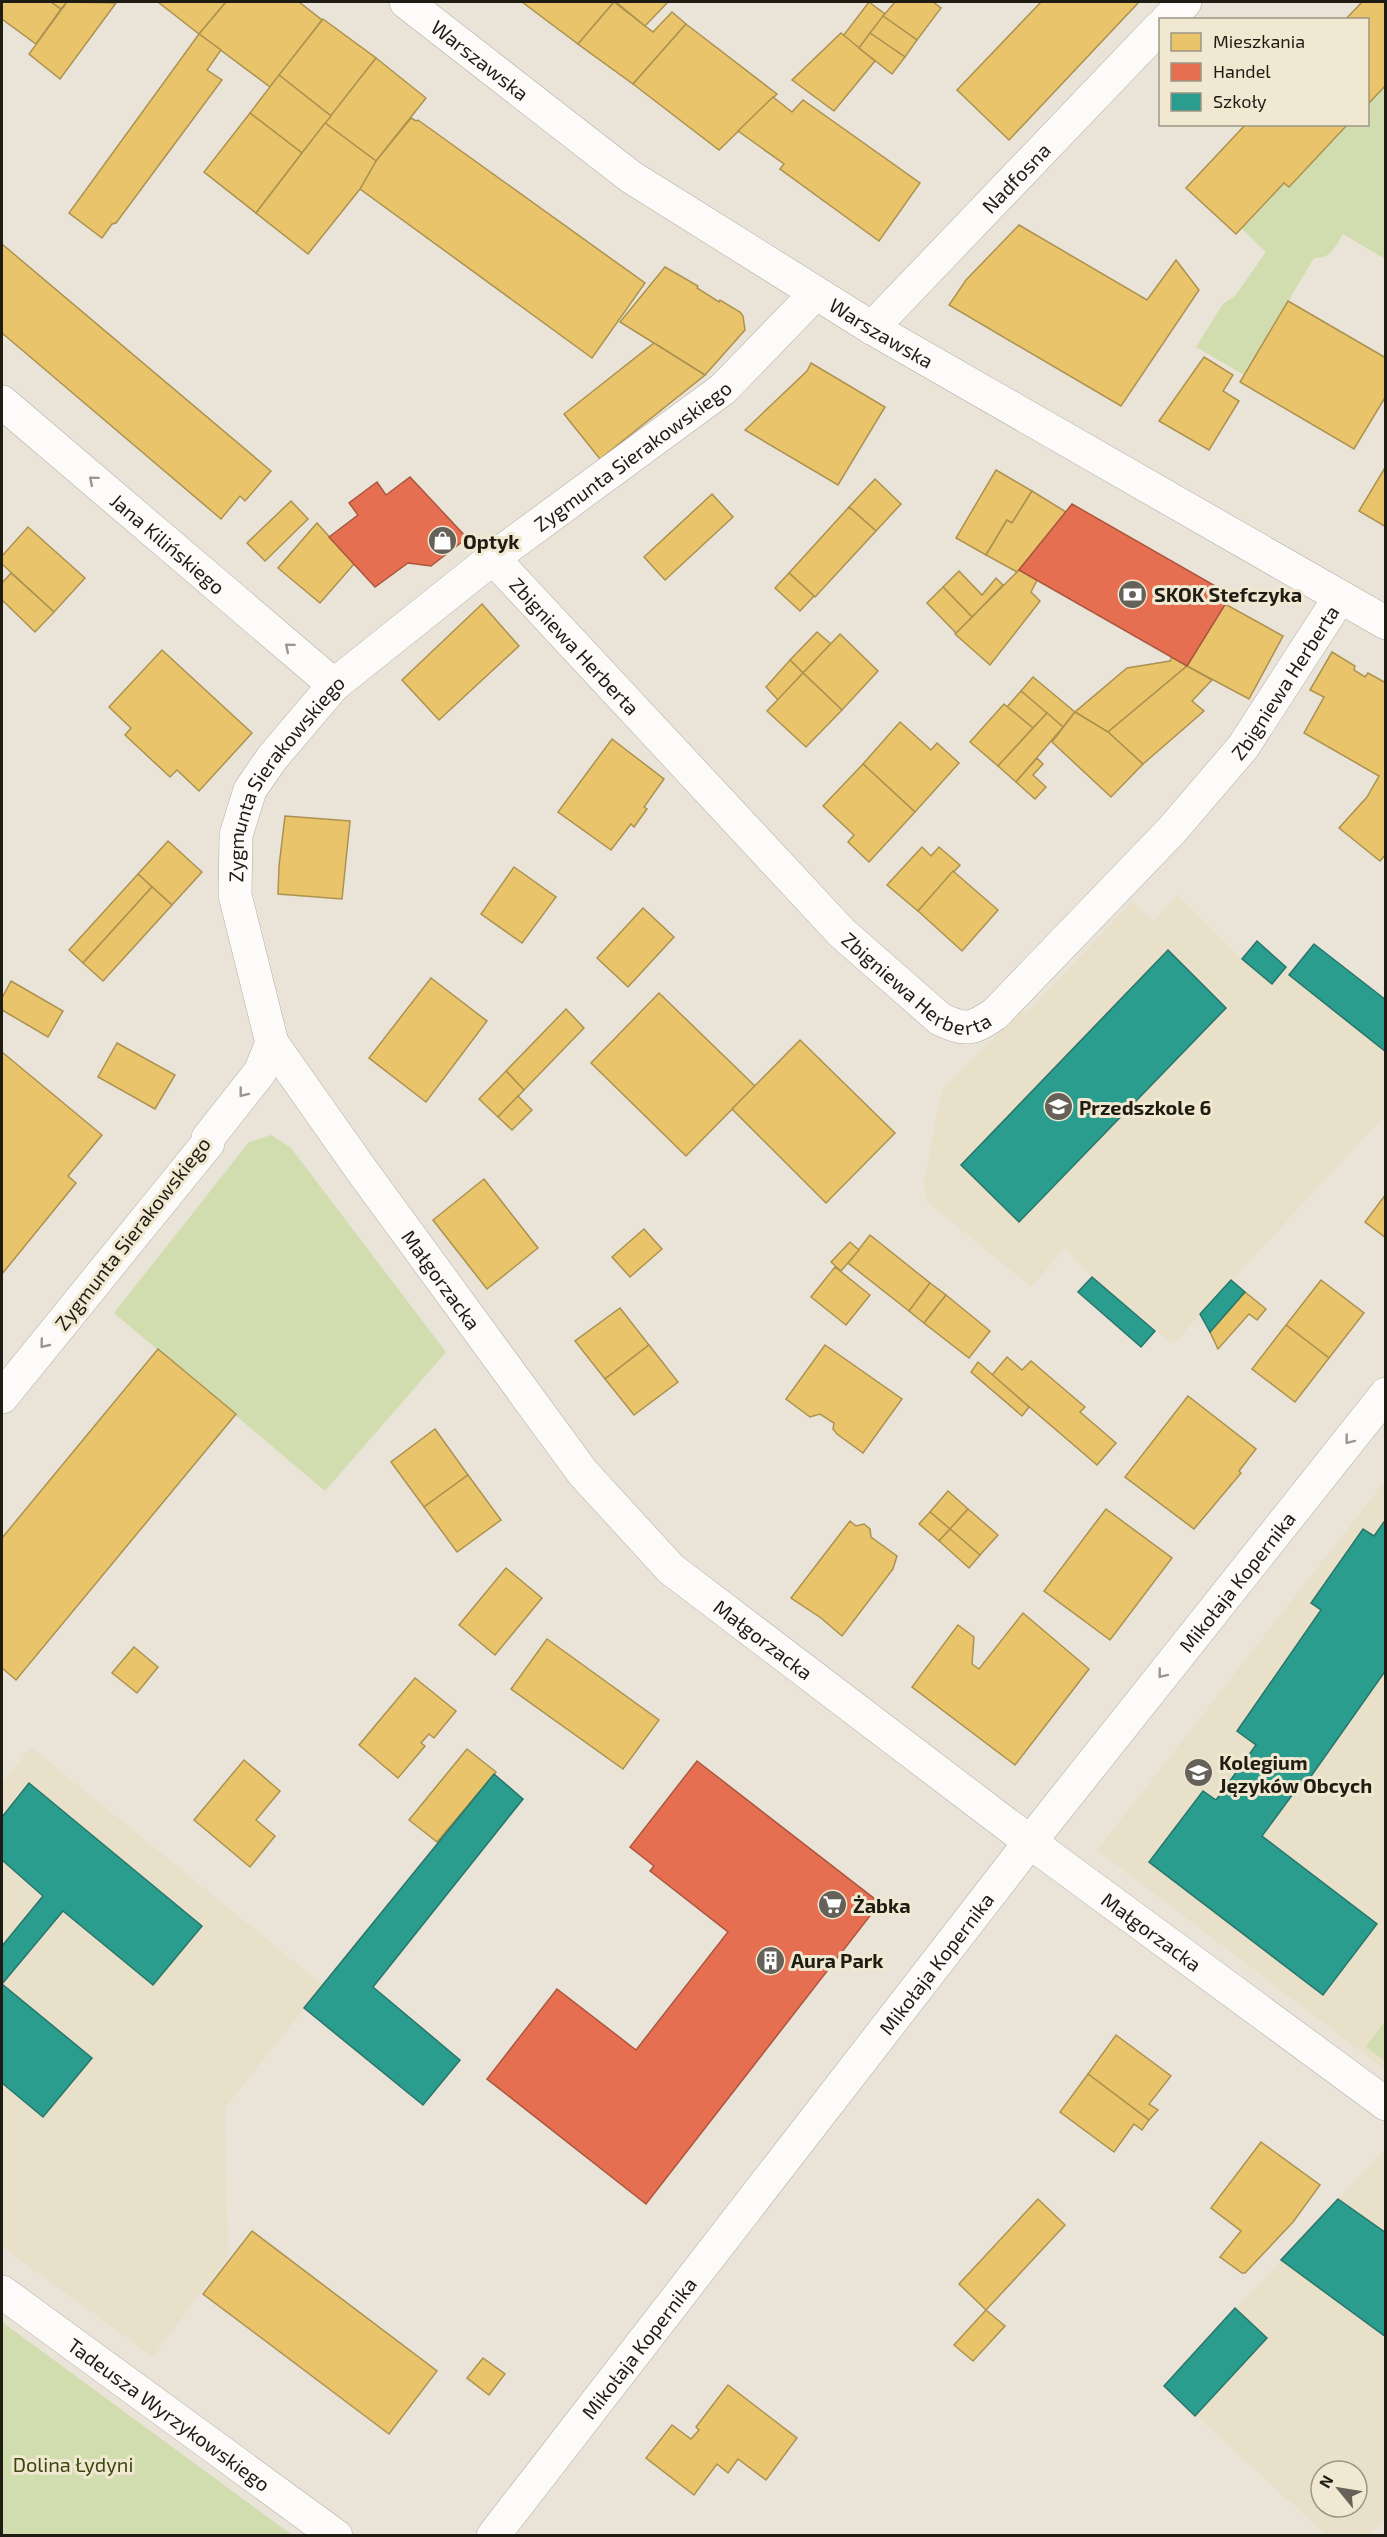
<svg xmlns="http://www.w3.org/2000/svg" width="1387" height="2537" viewBox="0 0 1387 2537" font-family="'Exo 2',sans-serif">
<rect width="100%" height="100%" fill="#eae4d8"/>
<g fill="#e9e0ca" fill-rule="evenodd">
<path d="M1178,895L1242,959L1272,984L1286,967L1291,971L1289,976L1385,1052V1115L1173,1344L1092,1277L1065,1248L1031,1287L926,1201L924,1182L941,1091L1021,1011L1025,1014L1132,902L1153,921Z"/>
<path d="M1385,1481V2070L1097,1850Z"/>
<path d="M31,1747L323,1985L225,2108L228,2256L153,2357L2,2247V1783Z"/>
<path d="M1383,2151L1385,2153L1386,2518L1369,2535H1326L1164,2386ZM1321,2471H1357V2507H1321Z"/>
</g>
<g fill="#d1dcaf">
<path d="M1385,85V259L1343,234C1335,247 1331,259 1314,258L1244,375L1196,347L1223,304L1235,296L1266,252L1241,228L1284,183L1289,187L1348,125L1368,124V104Z"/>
<path d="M271,1135L291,1148L446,1352L325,1491L114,1313L249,1142Z"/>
<path d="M1385,2021V2061L1366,2047Z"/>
<path d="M2,2322L17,2333L292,2535H2Z"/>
</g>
<g fill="#e9c46a" stroke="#ac9250" stroke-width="1.5">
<path d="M2,2H51L61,9L36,44L2,19Z"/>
<path d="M51,2H67L61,9Z"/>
<path d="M67,2L116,3L60,79L29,54Z"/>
<path d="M158,2H226L199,34Z"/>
<path d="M226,2H299L322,20L270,87L199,34Z"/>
<path d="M522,2H614L578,44Z"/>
<path d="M614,2L653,32L672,12L686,24L633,84L578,44Z"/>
<path d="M616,2H668L645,26Z"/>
<path d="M869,2L885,14L859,48L843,36Z"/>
<path d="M895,2H933L941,8L917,40L883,16Z"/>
<path d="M1041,2H1139L1009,140L957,90Z"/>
<path d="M1362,2H1386V85L1368,104V20H1345Z"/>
<path d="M883,16L917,40L905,57L870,33Z"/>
<path d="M323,19L376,58L331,116L279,75Z"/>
<path d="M686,24L777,94L719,150L633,84Z"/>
<path d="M841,33L875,61L834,111L792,80Z"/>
<path d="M870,33L905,57L892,74L859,48Z"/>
<path d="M199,34L221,50L207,70L222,80L116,223L112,224L102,238L69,213Z"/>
<path d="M376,58L426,98L376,161L325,123Z"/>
<path d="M279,75L331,116L302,153L250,113Z"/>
<path d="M773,97L792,112L803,100L920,183L879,241L780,169L784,164L738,131Z"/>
<path d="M250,113L302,153L256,213L204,172Z"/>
<path d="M411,118L416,121L418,120L645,283L592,358L360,189L376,161Z"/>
<path d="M325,123L376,161L360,189L308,254L256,213Z"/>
<path d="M1246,124H1348L1289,187L1284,183L1236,234L1186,188Z"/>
<path d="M1019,225L1147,300L1176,260L1199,290L1121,406L949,305L966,280Z"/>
<path d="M2,244L271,471L245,501L240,496L221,519L2,333Z"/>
<path d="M665,267L698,286L697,288L719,302L720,300L740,312L743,316L745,330L705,375L620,322Z"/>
<path d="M1288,301L1386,358V396L1354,449L1240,382Z"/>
<path d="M654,343L705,375L600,459L564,414Z"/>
<path d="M1204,357L1233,375L1223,391L1239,401L1209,450L1159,421Z"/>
<path d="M811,363L885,407L838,485L745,430L807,371Z"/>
<path d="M1386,466V527L1359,511Z"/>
<path d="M996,470L1032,491L1012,523L1007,520L986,555L956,538Z"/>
<path d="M875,479L901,504L876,531L849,507Z"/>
<path d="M1032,491L1066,512L1017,572L986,555L1007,520L1012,523Z"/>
<path d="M712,494L733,517L665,580L644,557Z"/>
<path d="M291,501L308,519L265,561L247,543Z"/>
<path d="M849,507L876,531L815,597L789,573Z"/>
<path d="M317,523L354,564L320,603L278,568Z"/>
<path d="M28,527L85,578L54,612L2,564V556Z"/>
<path d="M1019,570L1037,580L1031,592L1040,601L990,665L955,634Z"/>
<path d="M959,571L982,595L996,578L1003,585L972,617L943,587Z"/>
<path d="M11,573L54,612L35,632L2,600V583Z"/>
<path d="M789,573L814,596L800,611L775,588Z"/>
<path d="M943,587L972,617L956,633L927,603Z"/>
<path d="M482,604L519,646L439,720L402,680Z"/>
<path d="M1225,604L1283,636L1249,699L1187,666Z"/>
<path d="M817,632L831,644L803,673L790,660Z"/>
<path d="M840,634L878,671L842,710L803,673Z"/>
<path d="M162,650L252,733L199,791L177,770L170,777L125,735L131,728L109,707Z"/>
<path d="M1332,652L1355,666L1354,670L1365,677L1368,673L1386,683V854L1380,861L1339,828L1367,797L1379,776L1304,733L1324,697L1310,690Z"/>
<path d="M1172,657L1187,666L1108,732L1075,712L1127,668L1170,661Z"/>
<path d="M790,660L803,673L778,700L766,687Z"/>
<path d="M1187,666L1212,680L1192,701L1204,711L1143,764L1108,732Z"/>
<path d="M803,673L842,710L806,747L767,711Z"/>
<path d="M1033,677L1075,712L1063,727L1021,691Z"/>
<path d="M1021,691L1047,713L1033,728L1007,707Z"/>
<path d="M1004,704L1033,728L998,766L970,742Z"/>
<path d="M1075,712L1108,732L1143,764L1111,797L1052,742Z"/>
<path d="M1047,713L1063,727L1016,782L998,766Z"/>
<path d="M900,722L931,750L937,743L959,763L915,812L863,764Z"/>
<path d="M612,739L664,779L644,807L647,809L634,827L631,824L611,850L558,812Z"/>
<path d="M1037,758L1043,764L1033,775L1046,787L1035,799L1016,782Z"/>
<path d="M863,764L915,812L869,862L848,842L854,835L823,806Z"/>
<path d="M285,816L350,821L342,899L278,894L279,866Z"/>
<path d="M168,841L202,872L172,905L138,874Z"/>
<path d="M922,847L931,856L939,847L960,865L918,911L887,885Z"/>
<path d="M514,867L556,897L522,943L481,914Z"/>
<path d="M953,871L998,910L962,951L918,911Z"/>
<path d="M138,874L152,887L83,963L69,950Z"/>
<path d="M152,887L172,905L103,981L83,963Z"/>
<path d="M643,908L674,937L628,987L597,958Z"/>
<path d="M431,978L487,1021L426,1102L369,1058Z"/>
<path d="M11,981L63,1011L48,1037L2,1010V998Z"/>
<path d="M659,993L755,1086L686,1156L591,1063Z"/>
<path d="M566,1009L584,1028L524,1090L506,1071Z"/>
<path d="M800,1040L895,1133L826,1203L732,1109Z"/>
<path d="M117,1043L175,1075L155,1109L98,1077Z"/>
<path d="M2,1052L102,1135L68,1176L76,1183L2,1274Z"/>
<path d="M506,1071L524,1090L498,1117L479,1099Z"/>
<path d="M518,1096L532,1110L512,1130L498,1117Z"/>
<path d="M484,1179L538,1248L487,1289L433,1220Z"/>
<path d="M1386,1194V1238L1365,1222Z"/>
<path d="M644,1229L662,1249L630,1277L612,1257Z"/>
<path d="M870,1235L930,1283L909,1311L848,1263Z"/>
<path d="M850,1242L859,1250L841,1271L831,1262Z"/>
<path d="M835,1267L870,1295L846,1325L811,1297Z"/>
<path d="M1321,1280L1364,1313L1329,1358L1286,1325Z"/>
<path d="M930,1283L946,1295L924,1323L909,1311Z"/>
<path d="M1245,1292L1266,1309L1257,1320L1249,1314L1218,1349L1210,1332Z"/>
<path d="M946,1295L990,1331L969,1358L924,1323Z"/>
<path d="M620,1308L649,1345L605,1379L575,1341Z"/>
<path d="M1286,1325L1329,1358L1295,1402L1252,1369Z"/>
<path d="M649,1345L678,1382L634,1415L605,1379Z"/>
<path d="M825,1345L902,1399L863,1453L837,1434L833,1429L834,1423L820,1414L810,1417L786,1399Z"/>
<path d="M158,1349L236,1414L16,1680L2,1668V1538Z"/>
<path d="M1007,1357L1022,1370L1031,1361L1085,1407L1080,1412L1116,1443L1097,1465L992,1375Z"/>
<path d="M978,1362L1029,1407L1022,1416L971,1372Z"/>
<path d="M1188,1396L1256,1449L1239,1471L1241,1473L1194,1529L1125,1477Z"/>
<path d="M435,1429L468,1475L424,1507L391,1462Z"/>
<path d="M468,1475L501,1520L457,1552L424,1507Z"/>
<path d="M948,1491L968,1509L950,1529L930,1512Z"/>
<path d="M968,1509L998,1535L980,1555L950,1529Z"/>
<path d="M1106,1509L1172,1558L1110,1640L1044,1591Z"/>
<path d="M930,1512L950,1529L939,1541L919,1524Z"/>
<path d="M850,1521L856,1526L864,1524L870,1529L871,1537L897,1556L893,1569L842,1636L821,1618L791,1598Z"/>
<path d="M950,1529L980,1555L969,1568L939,1541Z"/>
<path d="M506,1568L542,1598L495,1655L459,1625Z"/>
<path d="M1023,1613L1089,1669L1015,1765L912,1687L958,1625L974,1637L972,1664L979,1669Z"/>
<path d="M547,1639L659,1720L623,1769L511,1689Z"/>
<path d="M134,1647L158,1667L137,1693L112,1673Z"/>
<path d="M415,1678L456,1711L434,1738L429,1734L421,1743L425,1746L398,1778L359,1745Z"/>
<path d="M467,1749L496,1772L437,1842L409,1820Z"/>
<path d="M244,1760L280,1791L256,1820L275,1836L250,1867L194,1820Z"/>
<path d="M1116,2035L1171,2076L1149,2104L1158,2110L1149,2120L1088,2074Z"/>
<path d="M1088,2074L1149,2120L1142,2130L1134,2124L1114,2152L1060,2112Z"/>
<path d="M1261,2142L1320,2185L1293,2222L1245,2273H1242L1220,2257L1241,2231L1211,2208Z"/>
<path d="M1038,2199L1065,2225L986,2310L959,2284Z"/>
<path d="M252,2231L437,2371L389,2434L203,2294Z"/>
<path d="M986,2310L1005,2326L973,2361L954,2345Z"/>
<path d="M483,2358L505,2374L489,2395L467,2378Z"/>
<path d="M728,2385L797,2438L766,2480L738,2459L728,2473L717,2464L694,2495L646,2458L672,2425L691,2439L699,2430L696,2427Z"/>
</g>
<g fill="#e76f51" stroke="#ab563f" stroke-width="1.5">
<path d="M410,477L467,538L431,566L408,563L375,587L329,537L358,515L349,503L377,482L386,495Z"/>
<path d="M1072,504L1231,595L1187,666L1019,570Z"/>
<path d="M697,1761L880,1903L646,2204L487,2079L557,1989L636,2050L728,1932L650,1871L654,1866L630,1847Z"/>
</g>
<g fill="#2a9d8f" stroke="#27766a" stroke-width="1.5">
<path d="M1257,941L1286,967L1272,984L1242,959Z"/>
<path d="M1314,944L1386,1000V1052L1289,975Z"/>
<path d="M1168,950L1226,1008L1019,1222L961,1165Z"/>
<path d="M1092,1277L1155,1331L1141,1347L1078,1292Z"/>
<path d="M1231,1280L1245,1292L1210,1332L1200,1314Z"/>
<path d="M1386,1519V1670L1307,1782L1304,1779L1262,1836L1377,1924L1323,1995L1149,1862L1203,1791L1216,1800L1256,1745L1237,1731L1321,1610L1311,1603L1363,1529L1374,1536Z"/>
<path d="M494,1774L523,1799L373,1987L460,2060L423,2105L304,2008Z"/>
<path d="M29,1783L202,1926L153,1985L63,1911L2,1984L92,2058L43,2117L2,2083V1946L43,1896L2,1860V1817Z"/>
<path d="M1338,2199L1386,2233V2337L1281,2260Z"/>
<path d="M1235,2308L1267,2338L1195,2416L1164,2386Z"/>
</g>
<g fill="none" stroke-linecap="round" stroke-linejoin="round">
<defs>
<g id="street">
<path id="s1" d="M406,2L631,177L872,328L1386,623"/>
<path d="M1167,20L1185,2"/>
<path id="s2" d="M872,328L1160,27"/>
<path id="s3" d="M2,402L334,685"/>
<path id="s4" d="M493,558L842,933L940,1019C966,1031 971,1030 995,1014L1172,830L1243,747L1340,597"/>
<path id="s5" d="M272,1043L360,1168L583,1473L671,1569L1030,1842L1386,2104"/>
<path id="s6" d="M2,1397L208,1143V1138L260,1072L272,1043L235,895L236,835L250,790L272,758L334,685L493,558L723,389L815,294"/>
<path id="s7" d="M2,2292L336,2536"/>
<path id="s8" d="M493,2536L1030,1842L1386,1394"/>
</g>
</defs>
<use href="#street" stroke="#b1aca3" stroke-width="34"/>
<use href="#street" stroke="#fcfbf9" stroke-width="33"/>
</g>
<defs><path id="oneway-chevron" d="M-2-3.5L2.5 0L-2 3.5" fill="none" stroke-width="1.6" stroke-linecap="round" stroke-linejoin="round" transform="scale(1.5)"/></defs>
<g stroke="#999792">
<use href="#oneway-chevron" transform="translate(93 480) rotate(-140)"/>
<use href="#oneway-chevron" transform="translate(289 647) rotate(-140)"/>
<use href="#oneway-chevron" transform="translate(243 1093) rotate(128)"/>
<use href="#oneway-chevron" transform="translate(44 1344) rotate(129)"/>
<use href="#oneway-chevron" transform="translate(1349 1440) rotate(128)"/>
<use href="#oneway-chevron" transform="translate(1162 1674) rotate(128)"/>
</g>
<defs>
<symbol id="shop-disc" viewBox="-11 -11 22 22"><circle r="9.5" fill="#666259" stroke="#f1e8d1"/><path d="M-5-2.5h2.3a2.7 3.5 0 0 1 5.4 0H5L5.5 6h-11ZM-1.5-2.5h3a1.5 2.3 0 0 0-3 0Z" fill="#fff"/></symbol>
<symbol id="bank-disc" viewBox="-11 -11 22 22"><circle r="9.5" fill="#666259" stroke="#f1e8d1"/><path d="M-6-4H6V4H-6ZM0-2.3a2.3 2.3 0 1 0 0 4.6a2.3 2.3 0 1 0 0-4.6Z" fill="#fff"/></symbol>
<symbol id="school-disc" viewBox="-11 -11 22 22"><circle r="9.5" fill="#666259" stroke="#f1e8d1"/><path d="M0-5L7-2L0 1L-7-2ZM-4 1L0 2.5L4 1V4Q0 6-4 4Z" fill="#fff"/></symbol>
<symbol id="supermarket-disc" viewBox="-11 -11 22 22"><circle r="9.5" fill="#666259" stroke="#f1e8d1"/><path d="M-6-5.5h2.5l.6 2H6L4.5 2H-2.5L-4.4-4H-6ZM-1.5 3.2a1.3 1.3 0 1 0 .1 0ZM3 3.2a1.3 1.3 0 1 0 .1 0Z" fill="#fff"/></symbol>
<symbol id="building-disc" viewBox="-11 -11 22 22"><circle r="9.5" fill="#666259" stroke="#f1e8d1"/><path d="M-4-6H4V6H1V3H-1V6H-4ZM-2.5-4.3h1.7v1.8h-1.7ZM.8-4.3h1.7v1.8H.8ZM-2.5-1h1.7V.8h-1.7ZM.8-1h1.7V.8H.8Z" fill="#fff"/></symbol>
</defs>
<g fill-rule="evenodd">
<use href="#shop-disc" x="426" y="524" width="33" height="33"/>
<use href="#bank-disc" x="1116" y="578" width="33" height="33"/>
<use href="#school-disc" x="1042" y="1090" width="33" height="33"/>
<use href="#school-disc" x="1182" y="1756" width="33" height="33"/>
<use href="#supermarket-disc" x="816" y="1888" width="33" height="33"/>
<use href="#building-disc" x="754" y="1944" width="33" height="33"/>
</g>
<g text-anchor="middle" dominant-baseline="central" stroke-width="6" stroke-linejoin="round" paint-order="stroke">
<g font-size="20" fill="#1f1c14" stroke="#f1e8d1">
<text stroke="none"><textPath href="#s1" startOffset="94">Warszawska</textPath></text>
<text stroke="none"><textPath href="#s2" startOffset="208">Nadfosna</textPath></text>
<text stroke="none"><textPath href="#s1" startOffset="580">Warszawska</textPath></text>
<text stroke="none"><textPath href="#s6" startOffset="1218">Zygmunta Sierakowskiego</textPath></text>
<text stroke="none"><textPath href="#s3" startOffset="218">Jana Kilińskiego</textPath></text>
<text stroke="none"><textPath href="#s4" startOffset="120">Zbigniewa Herberta</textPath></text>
<text stroke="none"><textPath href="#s4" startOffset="1144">Zbigniewa Herberta</textPath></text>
<text stroke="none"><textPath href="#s6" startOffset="732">Zygmunta Sierakowskiego</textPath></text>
<text stroke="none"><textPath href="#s4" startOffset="606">Zbigniewa Herberta</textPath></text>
<text transform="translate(132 1233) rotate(-52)">Zygmunta Sierakowskiego</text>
<text stroke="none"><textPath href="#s5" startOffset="291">Małgorzacka</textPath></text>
<text stroke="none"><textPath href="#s8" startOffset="1210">Mikołaja Kopernika</textPath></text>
<text stroke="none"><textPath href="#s5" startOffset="777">Małgorzacka</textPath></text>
<text stroke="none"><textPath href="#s5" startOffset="1263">Małgorzacka</textPath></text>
<text stroke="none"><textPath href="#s8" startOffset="724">Mikołaja Kopernika</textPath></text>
<text stroke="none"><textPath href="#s8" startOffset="238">Mikołaja Kopernika</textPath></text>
<text stroke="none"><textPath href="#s7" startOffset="207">Tadeusza Wyrzykowskiego</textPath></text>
</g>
<g font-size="20" font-weight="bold" fill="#1f1c14" stroke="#f1e8d1" text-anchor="start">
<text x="463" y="541">Optyk</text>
<text x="1154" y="594">SKOK Stefczyka</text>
<text x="1079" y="1107">Przedszkole 6</text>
<text x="1219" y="1762">Kolegium<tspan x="1219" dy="23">Języków Obcych</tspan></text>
<text x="853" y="1905">Żabka</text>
<text x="791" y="1960">Aura Park</text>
</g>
<g font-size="20" fill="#38480e" stroke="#f1e8d1">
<text x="73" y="2464">Dolina Łydyni</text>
</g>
</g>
<rect width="1387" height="2537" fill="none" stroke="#1f1c14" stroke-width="6"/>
<rect x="1159" y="18" width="210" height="108" fill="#f1e8d1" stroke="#9d9685" stroke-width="1.5"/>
<rect x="1171" y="33" width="30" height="18" fill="#e9c46a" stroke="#9d9685" stroke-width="1.5"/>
<text x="1213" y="48" font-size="18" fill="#1f1c14">Mieszkania</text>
<rect x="1171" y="63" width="30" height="18" fill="#e76f51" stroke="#9d9685" stroke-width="1.5"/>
<text x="1213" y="78" font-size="18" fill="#1f1c14">Handel</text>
<rect x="1171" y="93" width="30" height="18" fill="#2a9d8f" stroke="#9d9685" stroke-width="1.5"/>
<text x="1213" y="108" font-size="18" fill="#1f1c14">Szkoły</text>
<g transform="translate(1339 2489) rotate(300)"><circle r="28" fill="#f1e8d1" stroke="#9d9685" stroke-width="1.5"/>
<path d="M0-4.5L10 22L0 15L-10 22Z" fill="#666259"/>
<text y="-9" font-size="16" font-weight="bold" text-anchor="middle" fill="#1f1c14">N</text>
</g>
</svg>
